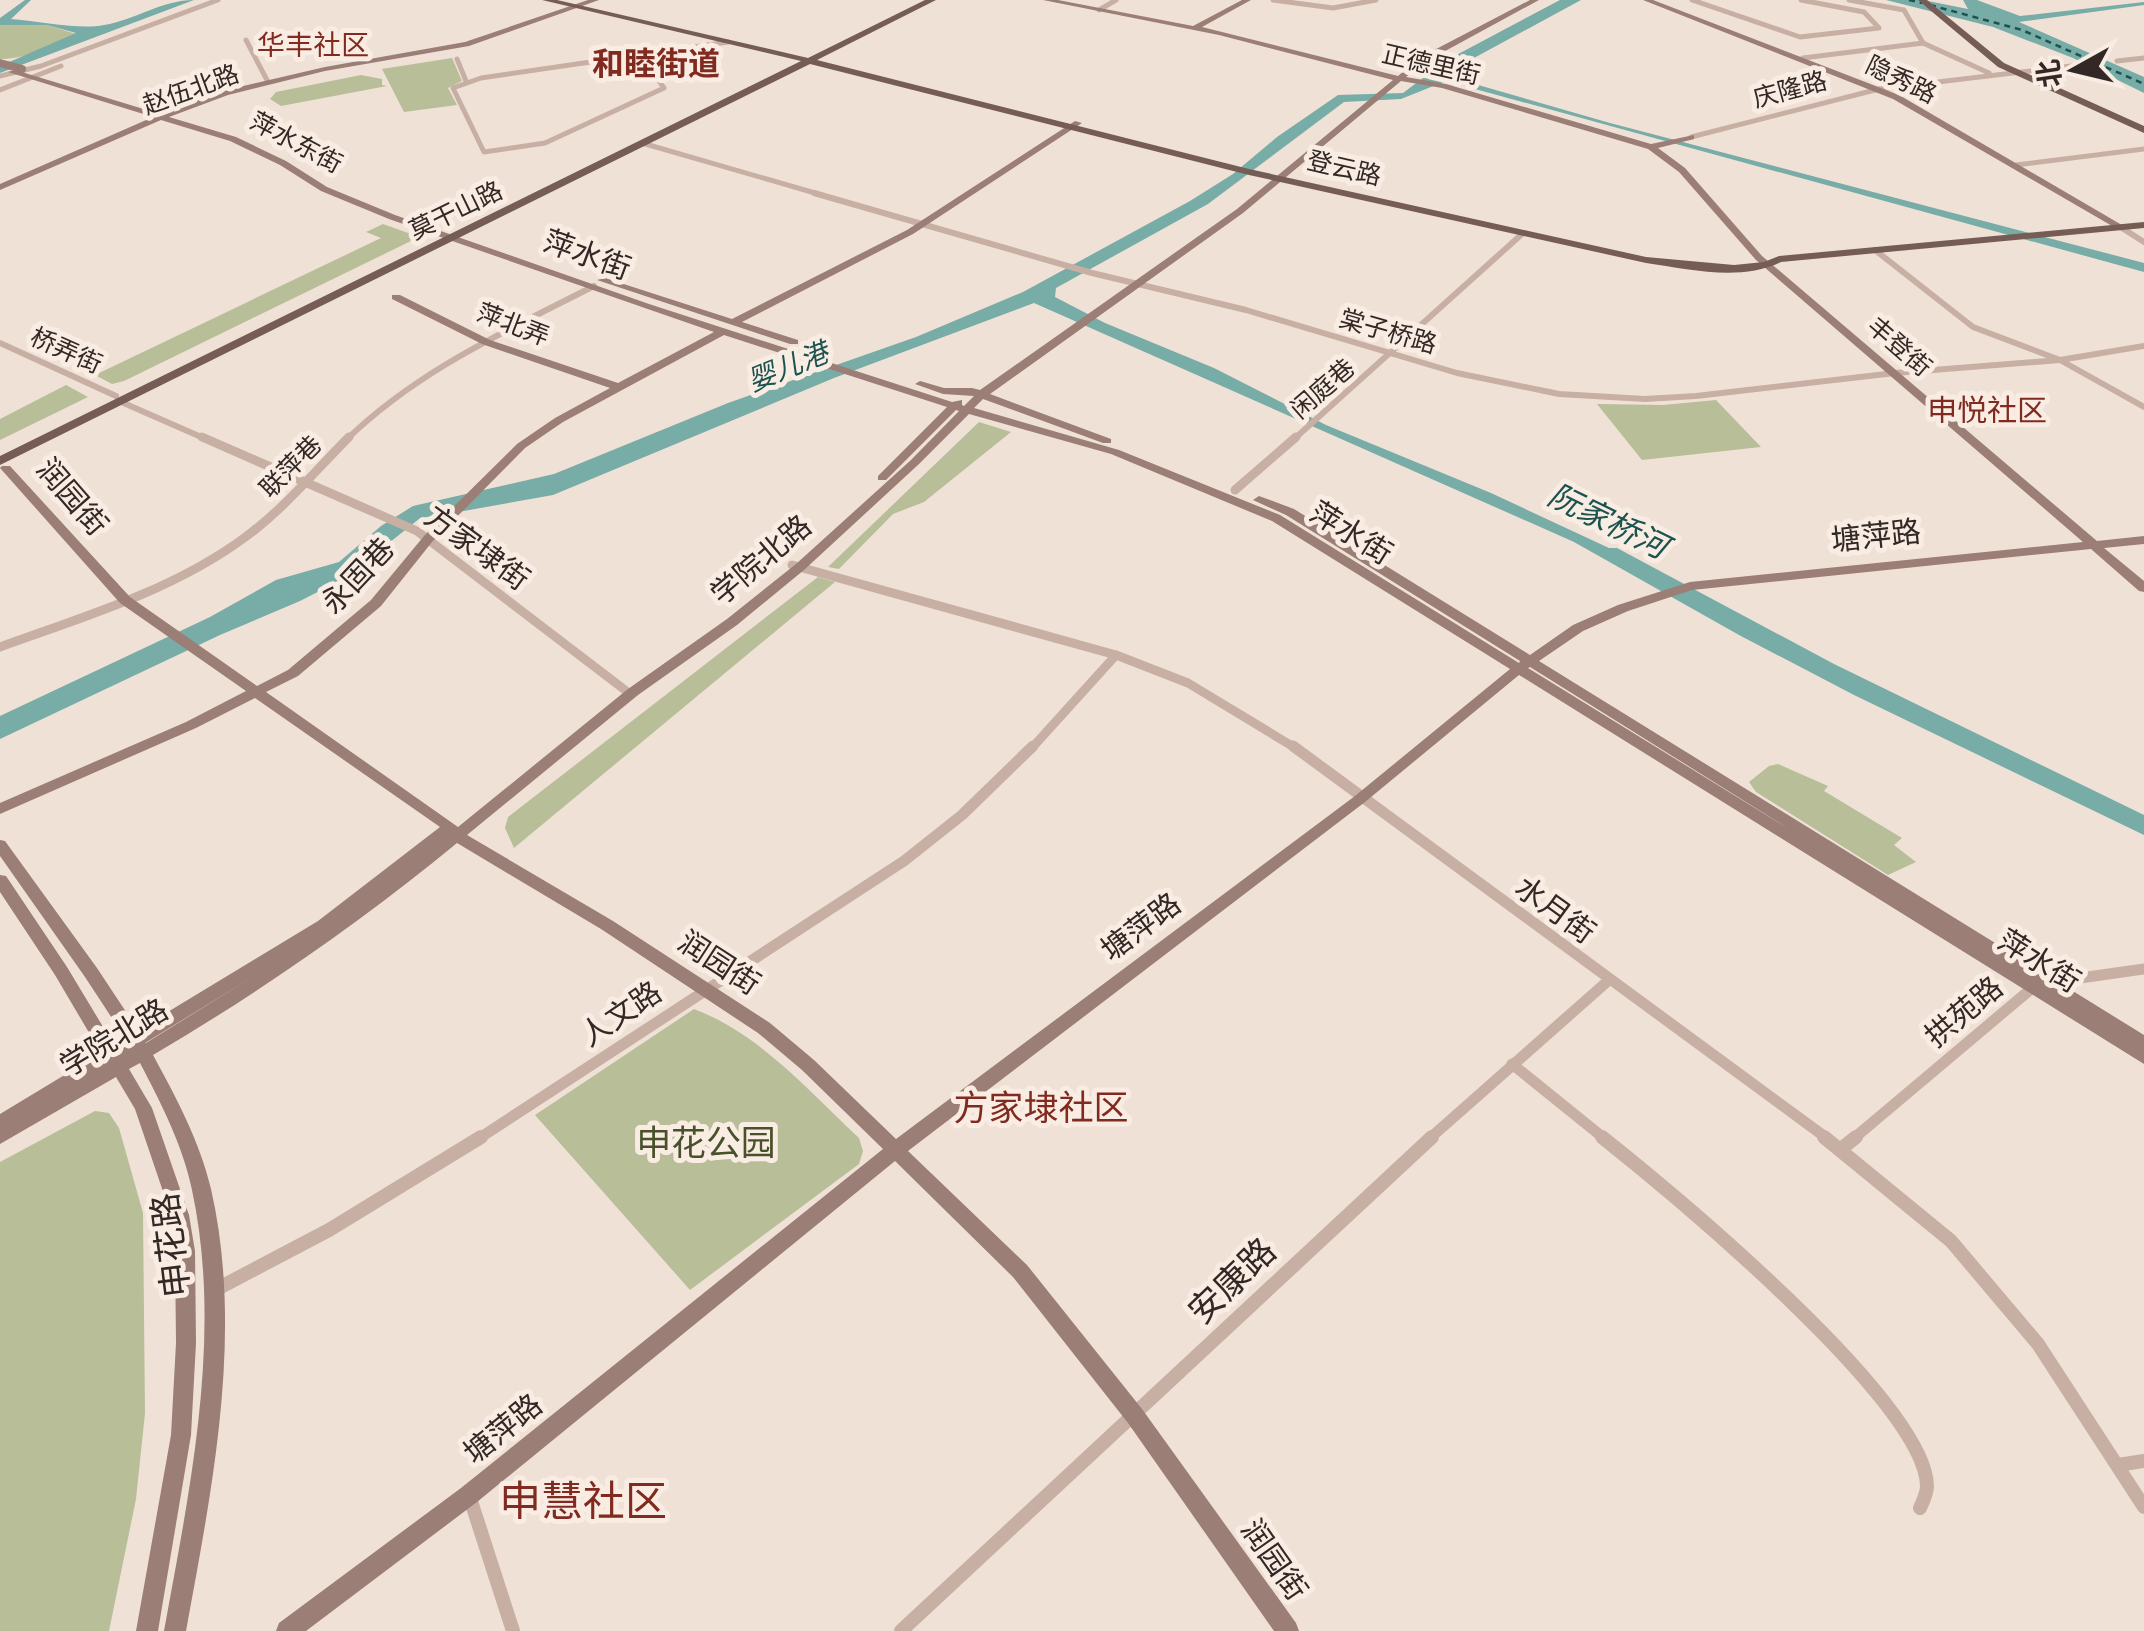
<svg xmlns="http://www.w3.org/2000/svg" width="2144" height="1631" viewBox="0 0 2144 1631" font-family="'Fira Sans Condensed','Noto Sans SC',sans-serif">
<rect width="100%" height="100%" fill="#f0e1d7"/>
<g fill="#b7be98">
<path d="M0,25H47L76,34C52,44 26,60 0,59Z"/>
<path d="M452,58L462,81L448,88L457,105L404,112L382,69Z"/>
<path d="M361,75L382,79V85L387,86L281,106L270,99L276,92Z"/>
<path d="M383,224L411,234V241L124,381L112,384L95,375L381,238L366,232Z"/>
<path d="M66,385L88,397L0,440V419Z"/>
<path d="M1716,400L1761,447L1642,460L1597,404L1663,405Z"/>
<path d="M979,422L1011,432L924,502L893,514L839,569L828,567Z"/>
<path d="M818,577L835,582L514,848L505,828L508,817Z"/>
<path d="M1778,764L1828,786L1824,791L1902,838L1894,845L1916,862L1888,875L1756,792L1749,782L1769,766Z"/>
<path d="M694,1009C760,1034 809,1091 859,1138L863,1151L859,1164L690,1290L535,1115Z"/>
<path d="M95,1111L109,1113L119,1128L143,1213L145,1413L136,1499L109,1631H0V1162Z"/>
</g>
<g fill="#77aca7">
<path d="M25,0H31L11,19C37,21 79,30 104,25C135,20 162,0 194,0L0,73V66L76,33L47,25H0V18Z"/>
<path d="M1560,0H1581L1450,71L1447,76L1610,123L2144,263V272L1446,81L1401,99L1344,102L1208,204L1056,288L1055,297L1105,323L1214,368L1326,425L1491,493L1609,548H1617L1834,664L2144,815V835L1854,695L1739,635L1574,542L1034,303L834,378L553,495L419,519L345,578L300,601L220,635L0,739V716L210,617L276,580L339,562L381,526L413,506L554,474L728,403L916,337L1023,292L1190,201L1233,174L1277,137L1338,95L1403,93L1447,60Z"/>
<path d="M1886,0H1923L1968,9L1963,0H1977L2020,16L2144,2V5L2019,22L2144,77V93L2073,58L1993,27Z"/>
</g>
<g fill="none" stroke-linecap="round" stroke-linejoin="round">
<g stroke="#1c534f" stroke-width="2.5" stroke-dasharray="6 5" stroke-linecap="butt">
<path d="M1909,0L1922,3"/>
<path d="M1930,5L2022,30L2144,84"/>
</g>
<g stroke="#c8afa4" stroke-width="5">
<path d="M1273,0L1333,8L1376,0"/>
<path d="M1692,0L1800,37L1879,28L1864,12L1801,0"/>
<path d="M1849,0L1904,10L1923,43"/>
<path d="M1099,10L1116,0"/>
<path d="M246,40L268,82"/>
<path d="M641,55L664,88L545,143L484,152L453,88L481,78L728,42"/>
<path d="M1803,58L1923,43L1989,73"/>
<path d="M457,59L466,81"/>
<path d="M2117,61L2144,58"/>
<path d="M0,76L41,66L218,0"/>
<path d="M0,90L61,66"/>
<path d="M1691,137L1879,89L2080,65"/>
<path d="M642,143L822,195"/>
<path d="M2016,165L2144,149"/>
</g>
<g stroke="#c8afa4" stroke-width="6">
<path d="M814,193L1092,273L1246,310L1457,373L1559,394L1645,399L1696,396L1895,373L2060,360L2144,346"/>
<path d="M2122,228L2144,242"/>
<path d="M1875,250L1973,327L2060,360L2144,407"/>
<path d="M0,343L116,396"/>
<path d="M119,401L208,440"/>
<path d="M346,440C418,370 506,331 594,286"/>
<path d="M1293,440L1522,234"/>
</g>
<g stroke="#c8afa4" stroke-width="9">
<path d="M202,437L417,531L625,690"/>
<path d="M1235,490L1296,437"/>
<path d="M792,565L1116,655L1188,683L1297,749"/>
<path d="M0,647C83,617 172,591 244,538C283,510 315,471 349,437"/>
<path d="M1031,749L1116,655"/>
</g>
<g stroke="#c8afa4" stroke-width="11">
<path d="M1293,746L1828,1139"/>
<path d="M1512,1064L1605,1139"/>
<path d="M478,1139L904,861L962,815L1033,746"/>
<path d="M1429,1139L1609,980"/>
<path d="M1853,1139L2031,989L2045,983L2144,969"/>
</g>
<g stroke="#c8afa4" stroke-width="14">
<path d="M1602,1137C1671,1192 1926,1402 1927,1486C1927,1494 1923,1501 1920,1508"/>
<path d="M1824,1137L1951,1241L2038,1344L2144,1507"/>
<path d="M1841,1149L1856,1137"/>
<path d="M215,1290L329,1230L481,1137"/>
<path d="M2118,1465L2144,1461"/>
<path d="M469,1495L513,1631"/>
<path d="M901,1631L1432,1137"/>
</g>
<g fill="#9b7e75" fill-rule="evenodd">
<path d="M588,0H599L469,46L325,71L228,95L169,117L236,137L286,161L327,187L395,215L649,304L952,402L962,400V405L964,406L974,396L943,394L915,384L920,381L944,388H972L980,390L1237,209L1393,80L1219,35L1043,0H1058L1193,26L1242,0H1251L1202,27L1398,76L1419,58L1530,0H1539L1425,62L1406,77L1446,84L1651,144L1694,135V139L1658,148L1685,168L1762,256L2097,541L2144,536V544L2104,548L2144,581V592L2139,591L2091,549L1692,590L1628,611L1583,631L1539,661L2144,1035V1064L1519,675L1365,802L908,1151L1027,1265L1142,1409L1296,1623L1299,1631H1274L1128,1423L1013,1277L895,1161L477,1502L306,1631H276L279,1623L461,1488L883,1149L802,1070L758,1033L601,929L457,843C361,922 260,992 153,1055C176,1097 200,1142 211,1189C244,1334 212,1488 186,1631H164C190,1488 223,1335 192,1190C183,1146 161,1103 140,1063L129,1069L152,1108L189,1215L195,1251L196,1343L191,1435L158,1631H136L171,1435L176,1343L175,1251L171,1215L135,1109L116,1077L0,1144V1114L101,1053L55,975L0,892V875L6,876L67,967L114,1045L125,1038L85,977L0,856V840L5,841L97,968L138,1030L318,921L440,827L255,698L196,728L0,814V803L186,722L246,691L120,603L0,468L2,466H10L130,597L257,686L288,670L371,600L424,536L517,444L555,418L610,388L482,344L392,299V295H400L490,340L618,383L714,332L389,219L321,191L280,165L230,141L161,120L0,190V184L153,117L8,72L15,70L160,114L222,91L325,67L465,42ZM1401,81L1442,88L1648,149L1679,172L1756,260L2083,542L1690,582L1618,605L1573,625L1530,655L1294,509L1259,496L1253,500L1286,515L1520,661L1519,663L1280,515L1119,450L974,408L983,399L1103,443H1111V439L990,394L1243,213ZM724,335L947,407L878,476V480H886L956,410L959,411L911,460L796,564L727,619L628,689L458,827L266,692L298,676L381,606L432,542L525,448L563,422ZM969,414L1111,454L1272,521L1510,669L1355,796L896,1139L814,1060L770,1023L613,921L467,835L638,695L737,625L804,570L919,464ZM1530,667L1789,829L1528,668ZM262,971L146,1043H145Z"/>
<path d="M1643,0H1653L1899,95L2127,228L2119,230L1893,99Z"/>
<path d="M1075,121L1082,123L913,234L742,322L798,340V344H790L597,280L605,278L732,319L907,230Z"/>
</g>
<g fill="#755d56" fill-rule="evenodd">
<path d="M542,0H557L808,58L925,0H936L817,60L1249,169L1646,257L1734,265L1764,262L1779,256L2144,222V228L1781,262C1740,282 1689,269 1646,263L1249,175L810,64L0,465V456L801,61Z"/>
<path d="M1918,0H1927L2004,63L2144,126V133L1998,67Z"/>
</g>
<path stroke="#9b7e75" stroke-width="8" d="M0,63L22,69"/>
</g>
<g text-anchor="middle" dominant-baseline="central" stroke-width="10" stroke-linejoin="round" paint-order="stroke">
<g font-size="25" fill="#332825" stroke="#f8ece3">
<text transform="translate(1431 65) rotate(13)">正德里街</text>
<text transform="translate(1901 80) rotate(26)">隐秀路</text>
<text transform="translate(191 90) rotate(-20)">赵伍北路</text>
<text transform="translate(1790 90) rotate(-15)">庆隆路</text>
<text transform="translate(296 143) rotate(28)">萍水东街</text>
<text transform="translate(1344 169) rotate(13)">登云路</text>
<text transform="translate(456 211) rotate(-26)">莫干山路</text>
<text transform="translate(513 325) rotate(21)">萍北弄</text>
<text transform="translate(1388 332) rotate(16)">棠子桥路</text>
<text transform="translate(1899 347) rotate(41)">丰登街</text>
<text transform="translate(66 351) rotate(24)">桥弄街</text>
<text transform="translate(1323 389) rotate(-41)">闲庭巷</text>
<text transform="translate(291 467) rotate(-45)">联萍巷</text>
</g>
<g font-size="28" fill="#802a20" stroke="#f8ece3">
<text x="313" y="45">华丰社区</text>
</g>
<g font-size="28" font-style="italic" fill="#1c534f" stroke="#f8ece3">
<text transform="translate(788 367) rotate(-22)">婴儿港</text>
</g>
<g font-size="30" fill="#332825" stroke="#f8ece3">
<text transform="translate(587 255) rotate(20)">萍水街</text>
<text transform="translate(72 497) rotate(49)">润园街</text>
<text transform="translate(1351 533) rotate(32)">萍水街</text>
<text transform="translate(1876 536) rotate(-6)">塘萍路</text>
<text transform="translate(477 548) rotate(36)">方家埭街</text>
<text transform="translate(761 560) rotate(-40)">学院北路</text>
<text transform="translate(358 576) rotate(-47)">永固巷</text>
<text transform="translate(1555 910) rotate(36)">水月街</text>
<text transform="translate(1141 927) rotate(-37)">塘萍路</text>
<text transform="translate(2039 961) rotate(32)">萍水街</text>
<text transform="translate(719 963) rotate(33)">润园街</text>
<text transform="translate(1964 1012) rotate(-40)">拱苑路</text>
<text transform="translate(621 1014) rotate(-34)">人文路</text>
<text transform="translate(114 1038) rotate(-31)">学院北路</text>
<text transform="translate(503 1429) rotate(-39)">塘萍路</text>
<text transform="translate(1274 1560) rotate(55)">润园街</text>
</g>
<g font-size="30" fill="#802a20" stroke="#f8ece3">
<text x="1987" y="411">申悦社区</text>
</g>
<g font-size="32" font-weight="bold" fill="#802a20" stroke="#f8ece3">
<text x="656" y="64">和睦街道</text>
</g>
<g font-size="32" font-style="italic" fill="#1c534f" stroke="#f8ece3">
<text transform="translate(1608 521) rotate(26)">阮家桥河</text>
</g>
<g font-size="35" fill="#802a20" stroke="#f8ece3">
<text x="1041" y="1108">方家埭社区</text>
</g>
<g font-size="35" fill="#48512a" stroke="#f8ece3">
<text x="706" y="1143">申花公园</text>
</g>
<g font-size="35" fill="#332825" stroke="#f8ece3">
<text transform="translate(171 1245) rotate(-97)">申花路</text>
<text transform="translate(1232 1281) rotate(-44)">安康路</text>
</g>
<g font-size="42" fill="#802a20" stroke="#f8ece3">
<text x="583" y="1502">申慧社区</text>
</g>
</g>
<g transform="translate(2074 70) rotate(262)" stroke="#f8ece3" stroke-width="8" paint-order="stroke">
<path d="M0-8L18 38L0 25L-18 38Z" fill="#332825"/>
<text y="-15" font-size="28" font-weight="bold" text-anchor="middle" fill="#332825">北</text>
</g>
</svg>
